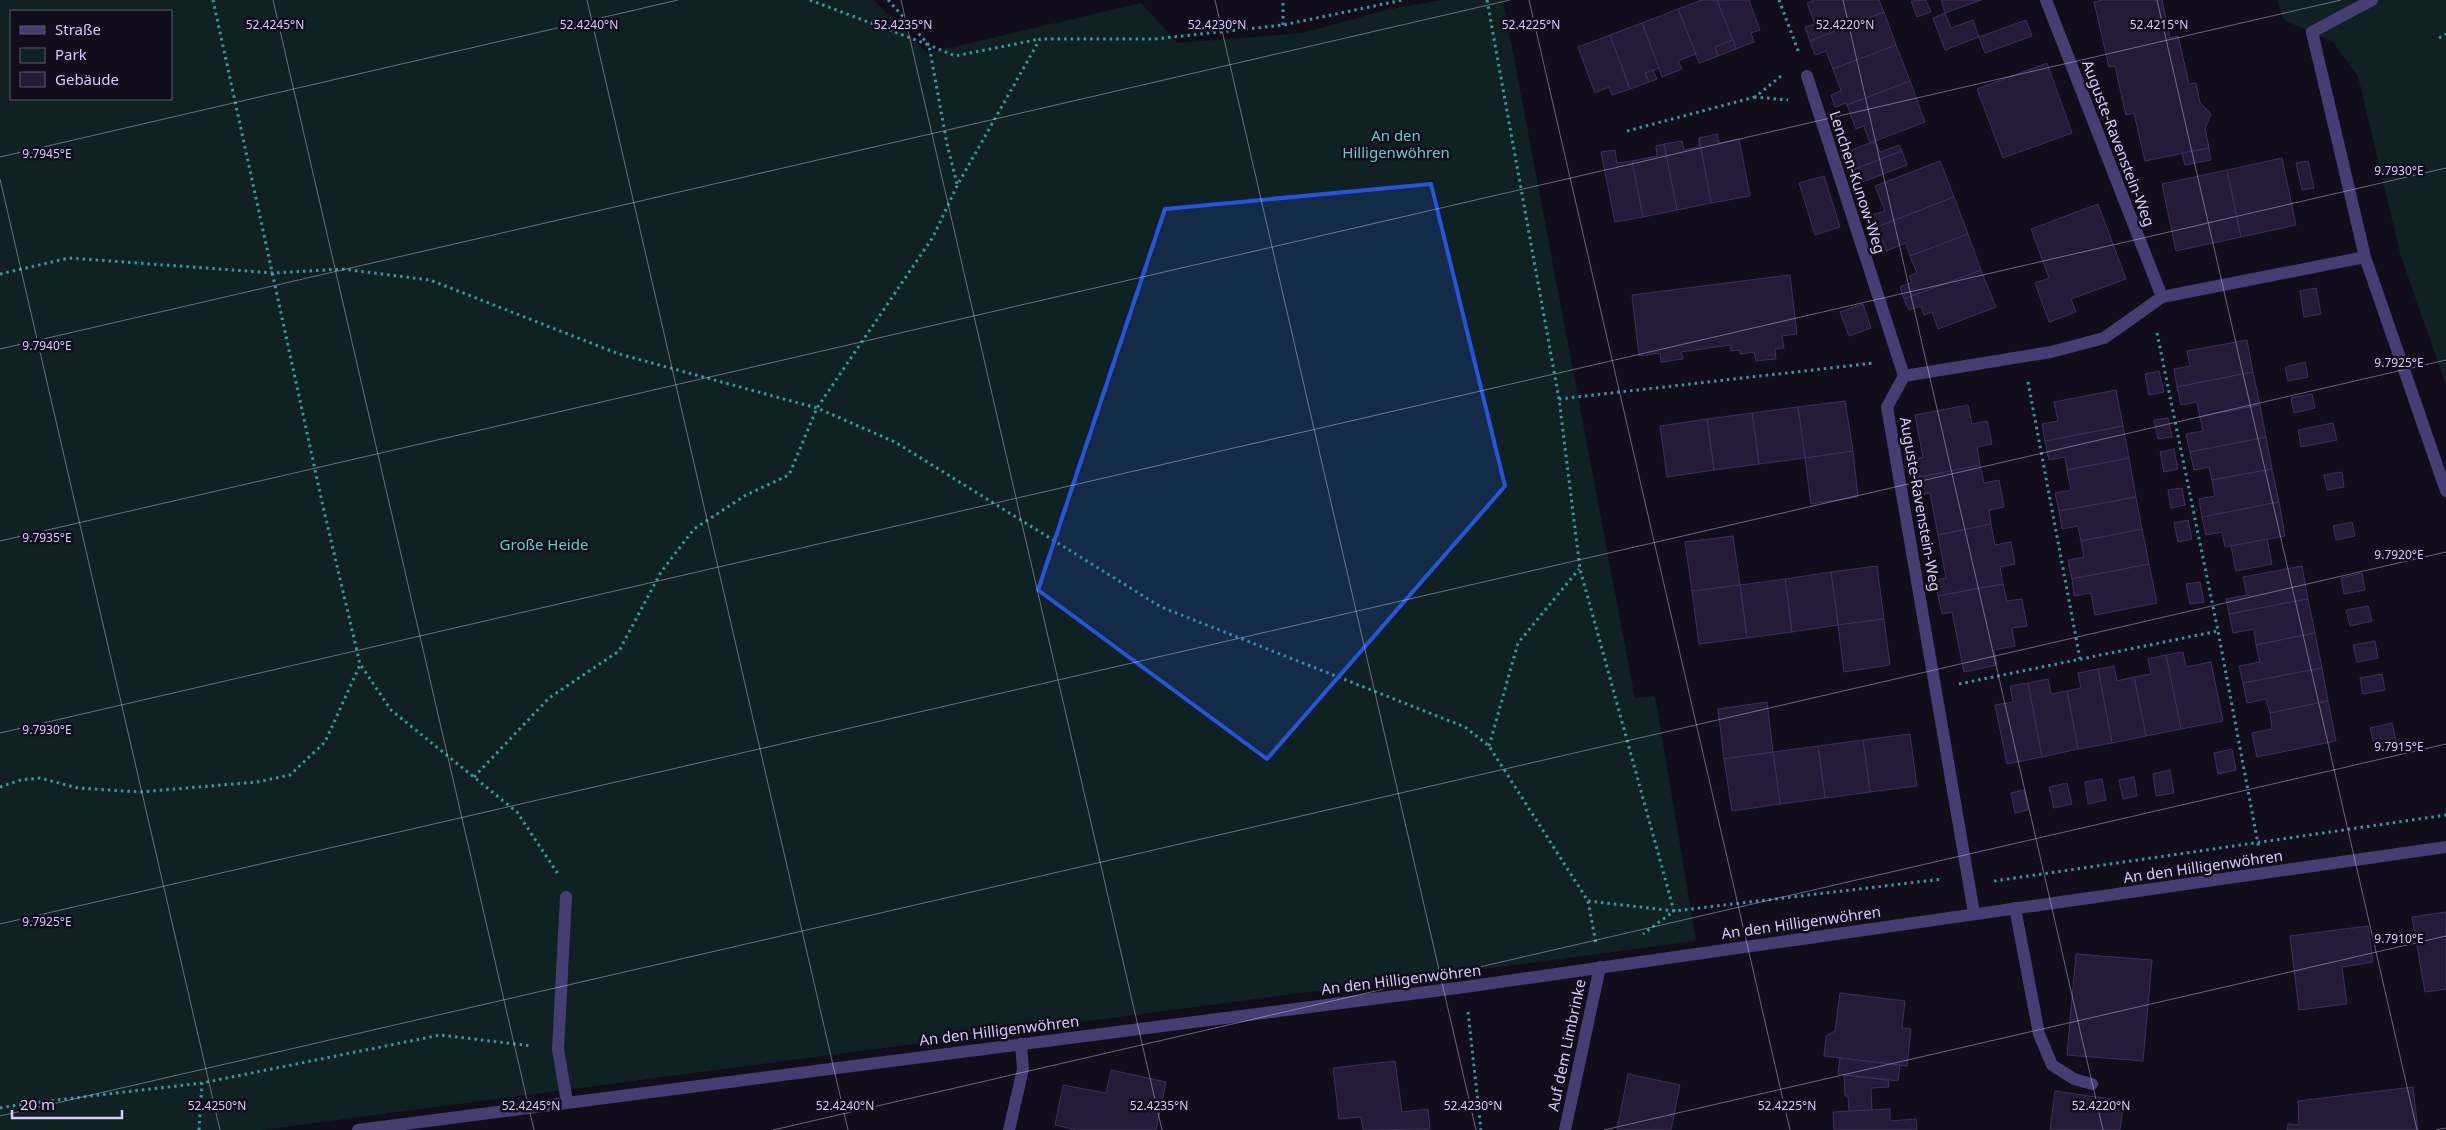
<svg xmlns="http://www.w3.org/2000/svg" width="2446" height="1130" viewBox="0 0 2446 1130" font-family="'Noto Sans',sans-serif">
<rect width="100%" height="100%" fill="#110d1a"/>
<g fill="#102123" fill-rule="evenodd">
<path d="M0,0H874L927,53L1141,3L1178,43L1303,33L1386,10L1442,0H1503L1635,698L1655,696L1696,941L261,1130H0ZM11,11H171V99H11Z"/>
<path d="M2277,0H2446V385L2401,257L2358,76L2333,42L2284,20Z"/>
</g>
<g fill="#251b38" stroke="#402f62">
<path d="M1701,0H1717L1733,40L1715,47L1718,56L1699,63L1678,9Z"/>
<path d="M1717,0H1749L1760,30L1751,33L1754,42L1736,49Z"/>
<path d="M1815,0H1879L1884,12L1810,41L1805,27L1815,24L1807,3Z"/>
<path d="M1926,0L1931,12L1917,17L1911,1Z"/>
<path d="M1941,0H1981L1945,13Z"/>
<path d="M2103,0H2162L2170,38L2178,36L2189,84L2196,83L2200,103L2211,114L2205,128L2209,148L2145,161L2134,113L2126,115L2115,66L2109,67L2094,2Z"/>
<path d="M1678,9L1696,54L1678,61L1682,69L1662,77L1642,23Z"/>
<path d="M1884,12L1896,45L1833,69L1826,51L1815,55L1810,41Z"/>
<path d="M1945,13L1951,28L1973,20L1979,37L1945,50L1933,18Z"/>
<path d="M2026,20L2032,36L1985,53L1979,37Z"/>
<path d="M1642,23L1659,68L1645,73L1649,82L1630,89L1610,35Z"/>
<path d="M1610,35L1630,89L1612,95L1609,87L1595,93L1578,47Z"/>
<path d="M1733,40L1736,49L1718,56L1715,47Z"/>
<path d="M1896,45L1910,81L1847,105L1846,103L1835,107L1831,95L1841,91L1833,69Z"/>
<path d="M2047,63L2072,133L2003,158L1977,89Z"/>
<path d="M1653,70L1657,79L1649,82L1645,73Z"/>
<path d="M1910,81L1925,122L1870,143L1864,126L1856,129L1847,105Z"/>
<path d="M1717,134L1719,143L1739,139L1750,196L1711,203L1699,138Z"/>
<path d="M1699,138L1711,203L1677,210L1664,144L1682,141L1684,150L1699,147Z"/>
<path d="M1875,141L1880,152L1899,145L1902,151L1855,169L1849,151Z"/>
<path d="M1664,144L1677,210L1643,217L1632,161L1657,156L1656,146Z"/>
<path d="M2209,148L2211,160L2185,165L2182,153Z"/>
<path d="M1615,150L1617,163L1632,161L1643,217L1615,222L1601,152Z"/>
<path d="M1902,151L1907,165L1860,183L1855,169Z"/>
<path d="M2282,158L2296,225L2241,237L2227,170Z"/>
<path d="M1940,161L1954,197L1877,227L1872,215L1885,211L1875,186Z"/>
<path d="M2308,161L2314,188L2302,190L2296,163Z"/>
<path d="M2227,170L2241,237L2176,251L2162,184Z"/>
<path d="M1824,176L1840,227L1815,235L1799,183Z"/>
<path d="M1954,197L1968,234L1910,256L1906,243L1886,251L1877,227Z"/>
<path d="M2098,204L2126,279L2071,299L2076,312L2049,322L2035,283L2049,278L2031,229Z"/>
<path d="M1968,234L1981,270L1904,299L1900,287L1912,282L1909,276L1917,273L1910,256Z"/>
<path d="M1981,270L1996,307L1938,329L1932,312L1924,315L1921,306L1909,310L1904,299Z"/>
<path d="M1790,275L1797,334L1782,336L1784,348L1775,349L1776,359L1756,361L1754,352L1740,354V350L1731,351L1730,345L1681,352L1683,359L1661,362L1660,353L1639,356L1632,295Z"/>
<path d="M2316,288L2321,314L2304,317L2300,291Z"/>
<path d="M1863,304L1871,328L1849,336L1840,312Z"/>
<path d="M2247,340L2253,372L2177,387L2174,369L2190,366L2187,351Z"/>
<path d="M2305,362L2308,377L2288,381L2285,367Z"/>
<path d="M2159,371L2164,392L2149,395L2145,374Z"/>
<path d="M2253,372L2260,405L2200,417L2197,402L2181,405L2177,387Z"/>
<path d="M2116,390L2123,426L2045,441L2042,424L2058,421L2054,402Z"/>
<path d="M2312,394L2315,408L2294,413L2291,398Z"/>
<path d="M1845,401L1853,451L1805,458L1798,407Z"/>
<path d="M1968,405L1972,424L1987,421L1992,444L1977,447L1980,465L1915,478L1912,460L1923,457L1915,415Z"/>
<path d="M2260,405L2266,437L2190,452L2186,434L2203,431L2200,417Z"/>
<path d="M1798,407L1805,458L1759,464L1752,413Z"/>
<path d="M1752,413L1759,464L1714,470L1707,419Z"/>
<path d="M2168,418L2172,437L2158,439L2154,420Z"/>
<path d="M1707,419L1714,470L1667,477L1660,426Z"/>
<path d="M2333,423L2337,440L2301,447L2298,430Z"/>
<path d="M2123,426L2129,458L2067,470L2065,457L2049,460L2045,441Z"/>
<path d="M2266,437L2272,469L2212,480L2209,467L2194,470L2190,452Z"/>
<path d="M2174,449L2178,469L2164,472L2160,452Z"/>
<path d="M1853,451L1858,497L1811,504L1805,458Z"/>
<path d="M2129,458L2136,497L2059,511L2055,493L2071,490L2067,470Z"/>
<path d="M1980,465L1984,483L1999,480L2004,507L1989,510L1991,524L1938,535L1930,493L1919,495L1915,478Z"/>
<path d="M2272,469L2279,502L2202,517L2199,499L2215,496L2212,480Z"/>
<path d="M2342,472L2344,487L2327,490L2324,475Z"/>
<path d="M2182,488L2185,505L2171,508L2168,490Z"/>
<path d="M2136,497L2142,529L2081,541L2078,526L2062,529L2059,511Z"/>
<path d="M2279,502L2285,536L2225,547L2222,532L2206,535L2202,517Z"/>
<path d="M2188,520L2192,539L2178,542L2174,523Z"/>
<path d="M2352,522L2355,536L2336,540L2333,526Z"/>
<path d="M1991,524L1995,545L2011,542L2015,564L2000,567L2003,584L1938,596L1935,580L1946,578L1938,535Z"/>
<path d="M2142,529L2149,564L2072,579L2068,560L2084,557L2081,541Z"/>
<path d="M1733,536L1740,585L1692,591L1685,542Z"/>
<path d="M2267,539L2272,564L2236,571L2231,546Z"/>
<path d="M2149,564L2157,603L2095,615L2091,593L2074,596L2072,579Z"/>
<path d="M1877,566L1884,619L1838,625L1831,572Z"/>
<path d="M2302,566L2308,599L2229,614L2226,599L2247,595L2243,577Z"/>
<path d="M1831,572L1838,625L1792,632L1785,579Z"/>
<path d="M2362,573L2365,590L2344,594L2341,578Z"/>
<path d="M1785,579L1792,632L1747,638L1740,585Z"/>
<path d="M2200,582L2204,602L2190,604L2186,584Z"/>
<path d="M2003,584L2007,601L2022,599L2027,626L2012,628L2015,646L1994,650L1997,665L1964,672L1952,612L1942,614L1938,596Z"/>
<path d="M1740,585L1747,638L1699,644L1692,591Z"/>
<path d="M2308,599L2315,633L2256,645L2254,629L2233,633L2229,614Z"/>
<path d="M2368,606L2372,621L2350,626L2346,610Z"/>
<path d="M1884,619L1890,665L1844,672L1838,625Z"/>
<path d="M2315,633L2322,668L2243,683L2239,666L2260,662L2256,645Z"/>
<path d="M2375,641L2378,658L2357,662L2353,645Z"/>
<path d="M2183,652L2186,667L2211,662L2223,721L2181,729L2166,655Z"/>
<path d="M2166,655L2181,729L2146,736L2134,677L2151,674L2148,659Z"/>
<path d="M2114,666L2117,681L2134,677L2146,736L2112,743L2098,669Z"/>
<path d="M2322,668L2328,701L2270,713L2266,699L2247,703L2243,683Z"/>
<path d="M2098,669L2112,743L2078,749L2067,691L2081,688L2078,673Z"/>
<path d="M2382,674L2385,690L2363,694L2360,678Z"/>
<path d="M2048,679L2051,694L2067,691L2078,749L2042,757L2028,683Z"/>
<path d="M2028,683L2042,757L2007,764L1995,705L2013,702L2010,686Z"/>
<path d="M2328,701L2336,741L2257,757L2252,733L2272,729L2270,713Z"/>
<path d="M1767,702L1773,752L1724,759L1718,709Z"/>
<path d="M2392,723L2396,741L2374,745L2370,728Z"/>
<path d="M1910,734L1917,786L1870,792L1863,740Z"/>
<path d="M1863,740L1870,792L1825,798L1818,746Z"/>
<path d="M1818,746L1825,798L1780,804L1773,752Z"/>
<path d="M2232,749L2236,770L2218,774L2214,753Z"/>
<path d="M1773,752L1780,804L1732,811L1724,759Z"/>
<path d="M2170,770L2174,793L2156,796L2153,774Z"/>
<path d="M2134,777L2137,796L2123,799L2119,780Z"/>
<path d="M2102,779L2106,800L2088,804L2085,782Z"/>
<path d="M2067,783L2072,804L2054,808L2049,787Z"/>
<path d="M2024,790L2028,810L2015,813L2011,793Z"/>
<path d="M2446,912V989L2425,992L2412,917Z"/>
<path d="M2368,926L2373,962L2342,967L2347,1004L2299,1010L2290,936Z"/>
<path d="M2076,954L2152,960L2143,1061L2067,1055Z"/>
<path d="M1840,993L1905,1001L1902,1028L1911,1029L1907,1066L1824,1056L1826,1036L1835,1031Z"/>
<path d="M1840,1058L1900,1065L1898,1081L1838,1074Z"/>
<path d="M1395,1061L1402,1112L1428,1109L1430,1129L1363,1130L1361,1117L1339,1119L1333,1068Z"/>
<path d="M1111,1070L1166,1082L1156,1130H1077L1055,1125L1063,1085L1106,1093Z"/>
<path d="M1628,1074L1680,1085L1671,1130H1617Z"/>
<path d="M1844,1075L1888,1080L1889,1087L1871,1088L1872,1110L1849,1111L1848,1096H1845Z"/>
<path d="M2413,1087L2418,1130H2287L2288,1124L2299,1125L2298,1101Z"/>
<path d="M2055,1091L2124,1101L2120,1130H2050Z"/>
<path d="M1890,1109V1121L1916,1119L1917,1130H1834L1833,1112Z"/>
</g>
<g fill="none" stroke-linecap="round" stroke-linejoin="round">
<g stroke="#39979f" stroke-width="3" stroke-dasharray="2.5 4" stroke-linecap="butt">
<path d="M213,0L322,502L360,664L391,710L517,812L558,874"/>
<path d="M810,0L929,45L947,144L957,184"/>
<path d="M888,0L929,45L955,56L1040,39"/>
<path d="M1487,0L1559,399L1580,569L1674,911L1643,934"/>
<path d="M1779,0L1799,53"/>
<path d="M1283,25V0"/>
<path d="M2439,38L2446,34"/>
<path d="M1781,76L1755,97L1788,100"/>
<path d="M1627,131L1755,97"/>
<path d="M0,274L69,258L274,273L342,269L430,280L619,354L817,408L895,442L1161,607L1465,727L1489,746L1588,901L1596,944"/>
<path d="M2157,333L2218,631L2259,849"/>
<path d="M2028,382L2080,659"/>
<path d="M1559,399L1874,363"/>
<path d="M1959,684L2218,631"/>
<path d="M1489,746L1518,643L1579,569"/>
<path d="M474,777L549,698L619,651L661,572L694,529L746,495L789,475L817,408L933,237L958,184L1040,39H1155L1283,25L1403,0"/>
<path d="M0,787L21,780L40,778L78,788L140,792L257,782L290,775L325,742L360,665"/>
<path d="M1994,881L2446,815"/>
<path d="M1588,901L1674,911L1943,879"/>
<path d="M1468,1012L1481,1130"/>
<path d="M0,1108L23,1104L202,1083L440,1035L532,1046"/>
<path d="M199,1130L202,1083"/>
</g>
<g stroke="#463d73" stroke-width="12">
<path d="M2312,32L2372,0"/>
<path d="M566,897L558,1049L567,1102"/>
<path d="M2015,908L2039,1034L2052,1065L2074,1079L2092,1084"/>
</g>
<g stroke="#463d73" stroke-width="12">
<path d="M2046,0L2162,297"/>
<path d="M2312,32L2365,257L2446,491"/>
<path d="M1807,76L1904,376"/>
<path d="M1974,913L1887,407L1904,376L2051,352L2104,338L2162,297L2365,257"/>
<path d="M358,1130L1465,987L2446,847"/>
<path d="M1009,1130L1023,1069L1021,1044"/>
<path d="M1565,1130L1600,967"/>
</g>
</g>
<path fill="#2654da" fill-opacity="0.2" stroke="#2654da" stroke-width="4" stroke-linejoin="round" d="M1431,184L1505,486L1267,759L1038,590L1165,209Z"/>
<path fill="none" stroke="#d7cbf9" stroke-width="1" stroke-opacity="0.45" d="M273,0L534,1130M587,0L848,1130M901,0L1162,1130M1215,0L1476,1130M1529,0L1790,1130M1843,0L2103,1130M2157,0L2417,1130M0,157L678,0M0,179L220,1130M0,349L1510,0M0,541L2341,0M0,733L2446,168M0,924L2446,360M0,1116L2446,552M773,1130L2446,744M1604,1130L2446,936M2436,1130L2446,1128"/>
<g text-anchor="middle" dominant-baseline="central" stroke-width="5" stroke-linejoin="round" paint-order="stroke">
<g font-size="15" fill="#61cfc2" stroke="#110d1a">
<text x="1396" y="135">An den<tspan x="1396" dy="17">Hilligenwöhren</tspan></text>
<text x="544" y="544">Große Heide</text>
</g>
<g font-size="15" fill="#d7cbf9" stroke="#110d1a">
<text transform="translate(2119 143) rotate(69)">Auguste-Ravenstein-Weg</text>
<text transform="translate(1858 182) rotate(72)">Lenchen-Kunow-Weg</text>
<text transform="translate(1921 504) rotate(80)">Auguste-Ravenstein-Weg</text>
<text transform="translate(2203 866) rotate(-8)">An den Hilligenwöhren</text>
<text transform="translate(1801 922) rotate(-8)">An den Hilligenwöhren</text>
<text transform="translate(1401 979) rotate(-7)">An den Hilligenwöhren</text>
<text transform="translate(999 1030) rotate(-7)">An den Hilligenwöhren</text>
<text transform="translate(1566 1045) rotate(-78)">Auf dem Limbrinke</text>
</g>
</g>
<g font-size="12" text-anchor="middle" fill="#d7cbf9" stroke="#110d1a" stroke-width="5" stroke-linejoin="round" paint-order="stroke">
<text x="275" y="29">52.4245°N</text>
<text x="589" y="29">52.4240°N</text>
<text x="903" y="29">52.4235°N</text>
<text x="1217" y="29">52.4230°N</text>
<text x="1531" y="29">52.4225°N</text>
<text x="1845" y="29">52.4220°N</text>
<text x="2159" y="29">52.4215°N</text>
<text x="47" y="158">9.7945°E</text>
<text x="2399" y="175">9.7930°E</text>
<text x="47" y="350">9.7940°E</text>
<text x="2399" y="367">9.7925°E</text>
<text x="47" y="542">9.7935°E</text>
<text x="2399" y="559">9.7920°E</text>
<text x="47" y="734">9.7930°E</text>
<text x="2399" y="751">9.7915°E</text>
<text x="47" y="926">9.7925°E</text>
<text x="2399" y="943">9.7910°E</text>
<text x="217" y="1110">52.4250°N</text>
<text x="531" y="1110">52.4245°N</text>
<text x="845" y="1110">52.4240°N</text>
<text x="1159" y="1110">52.4235°N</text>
<text x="1473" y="1110">52.4230°N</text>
<text x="1787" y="1110">52.4225°N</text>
<text x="2101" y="1110">52.4220°N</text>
</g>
<rect x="10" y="10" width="162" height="90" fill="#110d1a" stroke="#605973"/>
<rect x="20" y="26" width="25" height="8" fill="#463d73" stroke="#605973"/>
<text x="55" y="35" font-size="15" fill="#d7cbf9">Straße</text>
<rect x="20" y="48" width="25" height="15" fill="#102123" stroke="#605973"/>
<text x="55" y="60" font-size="15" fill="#d7cbf9">Park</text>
<rect x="20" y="72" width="25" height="15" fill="#251b38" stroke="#605973"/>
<text x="55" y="85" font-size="15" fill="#d7cbf9">Gebäude</text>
<path d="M12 1110v8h110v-8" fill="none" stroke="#d7cbf9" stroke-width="2.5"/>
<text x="20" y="1110" font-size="15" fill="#d7cbf9" stroke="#110d1a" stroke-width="4" paint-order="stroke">20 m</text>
</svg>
